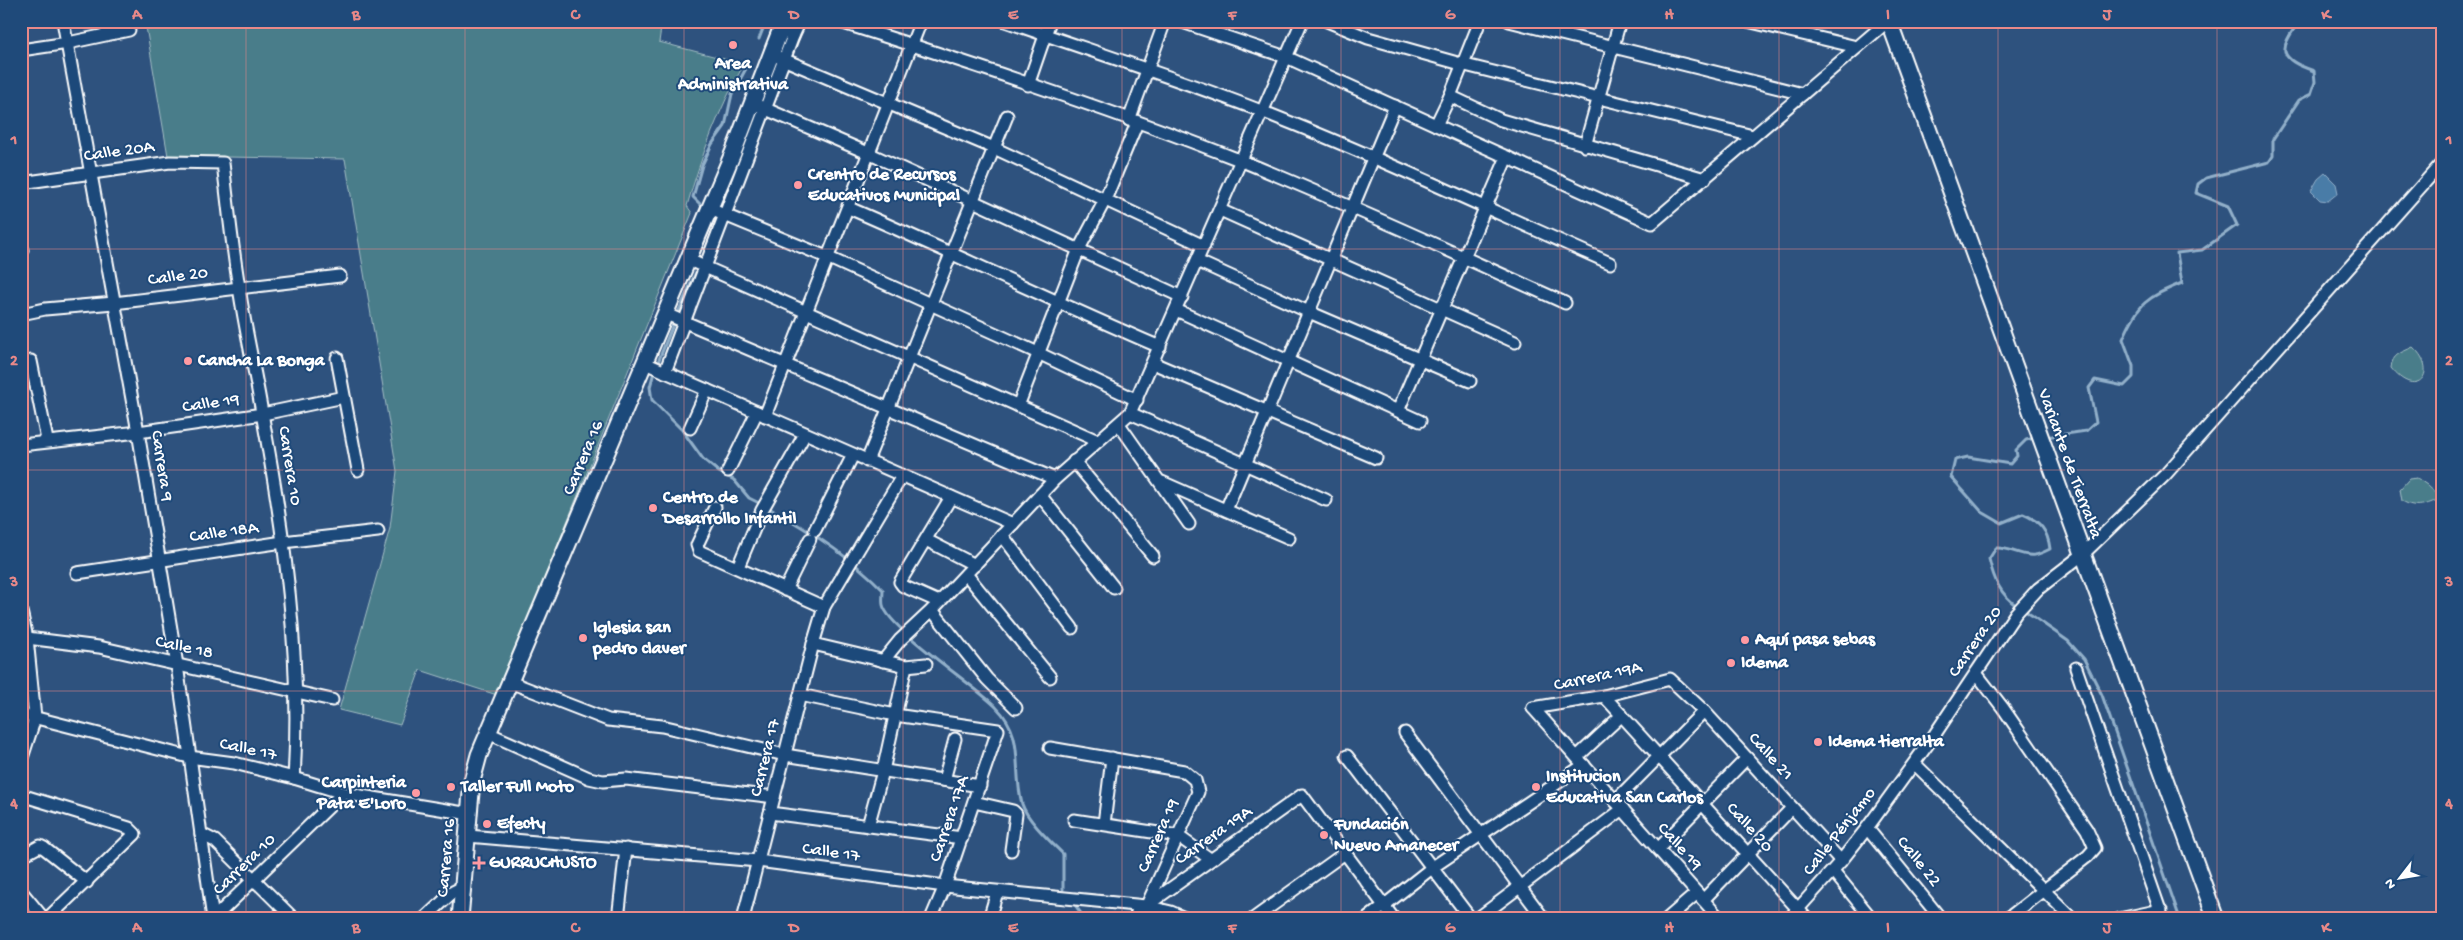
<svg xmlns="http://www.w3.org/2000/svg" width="2463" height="940" viewBox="0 0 2463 940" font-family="'Gochi Hand',sans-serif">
<rect width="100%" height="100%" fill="#2e527e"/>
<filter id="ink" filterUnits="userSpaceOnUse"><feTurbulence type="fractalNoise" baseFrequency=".02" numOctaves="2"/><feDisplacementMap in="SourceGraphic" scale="10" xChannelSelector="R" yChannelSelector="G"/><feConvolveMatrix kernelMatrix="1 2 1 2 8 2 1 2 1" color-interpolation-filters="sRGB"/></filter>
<g filter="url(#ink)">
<g fill="#497d8a" stroke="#a4bec4">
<path d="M145,21H662L659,42L744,64C719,109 701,156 687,206L692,213L497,695L420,670L400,725L339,710L390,528L397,471L345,159L168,156Z"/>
<path d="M2413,347C2440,371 2417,401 2391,368C2392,354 2401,353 2413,347Z"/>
<path d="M2417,478L2427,485L2441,498C2427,505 2416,509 2402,501L2400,489L2409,479Z"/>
</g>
<path fill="#4a7ba7" stroke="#92b0ca" d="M2325,173L2336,184L2338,193L2328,201L2320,200L2311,191L2318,179Z"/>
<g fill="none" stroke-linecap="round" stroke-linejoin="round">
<g stroke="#92b0ca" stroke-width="3">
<path d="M759,39L766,21"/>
<path d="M702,206L693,197L702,165L712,144L725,126L732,94L748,65"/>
<path d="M678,313L696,272"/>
<path d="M658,362L674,322"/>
<path d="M654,372L650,387L652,400L682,430L703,459L719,472L734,480L749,498L761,504"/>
<path d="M2046,437L2086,431L2096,422L2089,388L2095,380L2124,386L2133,377V366L2123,339C2139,302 2146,298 2182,283L2177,253L2202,250L2237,225L2228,206L2196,193L2198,184L2206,178L2269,162L2273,156V139L2299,100L2311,94L2315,82L2314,71C2279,59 2277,50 2300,21"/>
<path d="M767,507C809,530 850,556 883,590C883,595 882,601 883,605C888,628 977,687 996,707C1026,737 1012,767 1022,804C1027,820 1051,842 1063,854V889"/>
<path d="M2018,607C2000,594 1994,580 1989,559L1996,548C2010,547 2021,557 2035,555C2040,554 2046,551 2050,549C2048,531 2040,521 2023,514L2001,523L1982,512L1951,477L1955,460L1968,457L2010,464L2017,456L2016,450L2026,440L2035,438"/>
<path d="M2024,610L2068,641L2084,659L2102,695L2180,919"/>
<path d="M1075,905L1085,919"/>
</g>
<defs>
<g id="minor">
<path d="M63,21L138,432L177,665L213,919"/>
<path d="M837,21C973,64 1110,109 1242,161C1351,205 1458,255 1565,303"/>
<path d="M1005,21C1091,51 1177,78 1261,111C1379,157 1494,212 1610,263"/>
<path d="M1179,21L1286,57L1652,223L1888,21"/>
<path d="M1327,21L1368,38L1461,64L1753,136"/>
<path d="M1509,21L1803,94"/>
<path d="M1747,21L1857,47"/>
<path d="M786,33L793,36L800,21"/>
<path d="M21,50L68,43L129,30"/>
<path d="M771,54L994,148L1204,246"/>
<path d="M1028,85L1050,21"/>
<path d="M1450,96L1501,120L1705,179"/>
<path d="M752,103L868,153L1182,297"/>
<path d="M1129,120L1165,21"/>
<path d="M1436,125L1450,96L1480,21"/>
<path d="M1585,146L1620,21"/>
<path d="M21,183L170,162L223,163C228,204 232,246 239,287C245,329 255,371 262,413C284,533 302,655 294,778"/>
<path d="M849,208C953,253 1055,302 1160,347"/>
<path d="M710,209L829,258L1038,353L1137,400"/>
<path d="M1220,210L1515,342"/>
<path d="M21,250H22"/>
<path d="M689,260L1098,441"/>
<path d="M1197,261L1309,312L1470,381"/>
<path d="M1176,310L1420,421"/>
<path d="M21,314L45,309L114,303L340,276"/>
<path d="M666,314L1055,479"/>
<path d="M337,358L358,470"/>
<path d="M31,361L47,440"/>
<path d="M645,363L1013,524"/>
<path d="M1153,363L1376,458"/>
<path d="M665,372L793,36"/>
<path d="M1018,406L1079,249L1105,200L1137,123"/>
<path d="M1398,411L1507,157"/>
<path d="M1130,413L1326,500"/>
<path d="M765,416L921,21"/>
<path d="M1119,424L1189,524"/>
<path d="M690,428L707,390"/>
<path d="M21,445L138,432L263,414L344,397"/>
<path d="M867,461L1007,116"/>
<path d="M1074,461L1153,556"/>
<path d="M728,471L757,412"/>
<path d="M1162,482L1289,538"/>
<path d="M1040,495L1114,588"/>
<path d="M715,507L697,545L699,551L824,607"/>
<path d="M1226,510L1395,106"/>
<path d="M815,530L853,455"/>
<path d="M1002,535L1072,628"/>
<path d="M926,540L975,565"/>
<path d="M738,567L762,510L805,434"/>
<path d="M77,573L283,542L378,531"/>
<path d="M966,574L1050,677"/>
<path d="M785,590L810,539"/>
<path d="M939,602L903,586L900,582L951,497"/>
<path d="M932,610L987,679L1016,708"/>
<path d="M21,611L27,638L35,718L21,761"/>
<path d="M27,638L99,647L332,700"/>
<path d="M813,644L906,666L926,664"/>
<path d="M883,661L900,640L932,610L1055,479L1130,413L1302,21"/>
<path d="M2076,668L2163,919"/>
<path d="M1976,673L2003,708L2087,830L2095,848L2088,856L2007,919"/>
<path d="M510,682L608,720L662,726L785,755L980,786"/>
<path d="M800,695L895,715L998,730L945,886L931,919"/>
<path d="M1604,696L1807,919"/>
<path d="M1533,708L1604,696L1670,679L1704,711L1841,861"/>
<path d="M1533,708L1720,919"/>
<path d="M21,714L189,757L234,763L294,778L343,793L470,814"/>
<path d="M488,733L589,778L603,781L626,779L774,797"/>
<path d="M1405,733L1544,919"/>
<path d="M1050,748L1184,771L1195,780L1198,792L1147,905"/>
<path d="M1347,756L1471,919"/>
<path d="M1577,757L1622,715"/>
<path d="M1915,764L2073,919"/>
<path d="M944,780L955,739"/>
<path d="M21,795L129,828L135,834L47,919"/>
<path d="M1615,801L1704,711"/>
<path d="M974,802L1013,811L1016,814L1011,850"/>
<path d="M770,813L962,838"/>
<path d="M1074,820L1178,836L1210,859"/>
<path d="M1104,824L1112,758"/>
<path d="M868,826L883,771L906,666"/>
<path d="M1867,828L1941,919"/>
<path d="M201,834L215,841L294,919"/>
<path d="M468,836L758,861L945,886L1146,906L1171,912L1187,919"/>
<path d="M1658,849L1747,758"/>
<path d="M27,853L40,846L44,848L87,882"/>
<path d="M1833,871L1872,919"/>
<path d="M21,891L44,919"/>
<path d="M1703,900L1792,808"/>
<path d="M1146,906L1302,795L1394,919"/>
<path d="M213,919L343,793"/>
<path d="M424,919L453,892L463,887"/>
<path d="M618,919L626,849"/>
<path d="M743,919L813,644L824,607L902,476"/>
<path d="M989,919L997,892"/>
<path d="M1135,919L1139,906"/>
<path d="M1253,919L1345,853"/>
<path d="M1367,919L1433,867L1584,765"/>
<path d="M1477,919L1623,809"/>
<path d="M1667,919L1697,893"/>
<path d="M1789,919L1841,861L1867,828L1933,737L2016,613L2038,589L2082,555L2165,475L2442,163"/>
<path d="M2119,919L2161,910"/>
</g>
<g id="secondary">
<path d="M1889,21L2216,919"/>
<path d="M460,919L472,781L479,755L733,153L784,21"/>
</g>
</defs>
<use href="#minor" stroke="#fff" stroke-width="15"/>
<use href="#secondary" stroke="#fff" stroke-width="19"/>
<use href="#minor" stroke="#1f4a7a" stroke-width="11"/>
<use href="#secondary" stroke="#1f4a7a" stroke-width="15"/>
</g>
</g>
<path fill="none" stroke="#e88989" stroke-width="1" stroke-opacity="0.55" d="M246,21V919M465,21V919M684,21V919M903,21V919M1122,21V919M1341,21V919M1560,21V919M1779,21V919M1998,21V919M2217,21V919M21,249H2442M21,470H2442M21,691H2442"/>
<g fill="#ff9aa2" stroke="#1f4a7a" stroke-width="2">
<circle cx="733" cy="45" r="5"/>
<circle cx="798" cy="185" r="5"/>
<circle cx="188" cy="361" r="5"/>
<circle cx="653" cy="508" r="5"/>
<circle cx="583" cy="638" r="5"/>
<circle cx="1745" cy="640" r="5"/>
<circle cx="1731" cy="663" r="5"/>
<circle cx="1818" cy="742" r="5"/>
<circle cx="451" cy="787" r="5"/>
<circle cx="1536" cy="787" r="5"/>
<circle cx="416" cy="793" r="5"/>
<circle cx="487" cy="824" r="5"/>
<circle cx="1324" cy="835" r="5"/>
<path d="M476.5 855.5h5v5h5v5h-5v5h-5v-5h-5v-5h5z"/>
</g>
<g text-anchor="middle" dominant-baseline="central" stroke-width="4" stroke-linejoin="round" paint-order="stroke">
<g font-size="18" font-weight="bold" fill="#fff" stroke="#1f4a7a" text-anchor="start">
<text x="733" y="64" text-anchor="middle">Area<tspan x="733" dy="21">Administrativa</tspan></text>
<text x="808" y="175">Crentro de Recursos<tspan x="808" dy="21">Educativos Municipal</tspan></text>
<text x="198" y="361">Cancha La Bonga</text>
<text x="663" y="498">Centro de<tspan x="663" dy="21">Desarrollo Infantil</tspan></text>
<text x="593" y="628">Iglesia san<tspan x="593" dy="21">pedro claver</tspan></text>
<text x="1755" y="640">Aquí pasa sebas</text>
<text x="1741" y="663">Idema</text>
<text x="1828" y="742">Idema tierralta</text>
<text x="1546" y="777">Institucion<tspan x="1546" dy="21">Educativa San Carlos</tspan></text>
<text x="406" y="783" text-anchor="end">Carpinteria<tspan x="406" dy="21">Pata E'Loro</tspan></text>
<text x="461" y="787">Taller Full Moto</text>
<text x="497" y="824">Efecty</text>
<text x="1334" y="825">Fundación<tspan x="1334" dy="21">Nuevo Amanecer</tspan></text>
<text x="489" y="863">GURRUCHUSTO</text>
</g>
<g font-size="18" fill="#fff" stroke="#1f4a7a">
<text transform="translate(119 152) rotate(-8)">Calle 20A</text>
<text transform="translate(178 277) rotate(-7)">Calle 20</text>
<text transform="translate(211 404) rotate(-8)">Calle 19</text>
<text transform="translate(584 458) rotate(-67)">Carrera 16</text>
<text transform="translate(2069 464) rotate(70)">Variante de Tierralta</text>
<text transform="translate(161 466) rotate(81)">Carrera 9</text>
<text transform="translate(289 466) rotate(81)">Carrera 10</text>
<text transform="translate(224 533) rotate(-8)">Calle 18A</text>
<text transform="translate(1976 642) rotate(-56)">Carrera 20</text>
<text transform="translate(184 648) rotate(12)">Calle 18</text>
<text transform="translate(1598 677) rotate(-12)">Carrera 19A</text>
<text transform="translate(248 750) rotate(12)">Calle 17</text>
<text transform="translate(1770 757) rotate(48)">Calle 21</text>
<text transform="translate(766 758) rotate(-76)">Carrera 17</text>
<text transform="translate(950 819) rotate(-71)">Carrera 17A</text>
<text transform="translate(1749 828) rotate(48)">Calle 20</text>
<text transform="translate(1840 832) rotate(-52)">Calle Pénjamo</text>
<text transform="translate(1159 836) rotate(-66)">Carrera 19</text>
<text transform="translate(1214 836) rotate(-35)">Carrera 19A</text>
<text transform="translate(1679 847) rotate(48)">Calle 19</text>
<text transform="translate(831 853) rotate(8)">Calle 17</text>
<text transform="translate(447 858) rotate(-85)">Carrera 16</text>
<text transform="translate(1918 862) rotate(51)">Calle 22</text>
<text transform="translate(245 865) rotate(-44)">Carrera 10</text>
</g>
</g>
<rect width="2463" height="940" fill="none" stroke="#1f4a7a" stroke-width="55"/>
<g transform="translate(2400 878) rotate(239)" stroke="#1f4a7a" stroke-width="4" paint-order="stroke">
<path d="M0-4L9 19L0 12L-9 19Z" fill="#ffffff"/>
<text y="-8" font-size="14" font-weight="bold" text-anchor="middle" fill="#ffffff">N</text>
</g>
<rect x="28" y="28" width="2408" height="884" fill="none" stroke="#e88989" stroke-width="2"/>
<g font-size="16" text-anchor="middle" font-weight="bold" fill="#e88989">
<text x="137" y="19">A</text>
<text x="356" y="19">B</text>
<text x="575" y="19">C</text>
<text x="794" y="19">D</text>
<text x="1013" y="19">E</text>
<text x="1232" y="19">F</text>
<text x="1450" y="19">G</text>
<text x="1669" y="19">H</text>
<text x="1888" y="19">I</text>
<text x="2107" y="19">J</text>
<text x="2326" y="19">K</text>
<text x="14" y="144">1</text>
<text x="2449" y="144">1</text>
<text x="14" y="365">2</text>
<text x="2449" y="365">2</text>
<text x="14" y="586">3</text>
<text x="2449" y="586">3</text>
<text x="14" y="808">4</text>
<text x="2449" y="808">4</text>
<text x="137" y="932">A</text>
<text x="356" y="932">B</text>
<text x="575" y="932">C</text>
<text x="794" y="932">D</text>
<text x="1013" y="932">E</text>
<text x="1232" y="932">F</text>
<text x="1450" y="932">G</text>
<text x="1669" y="932">H</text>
<text x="1888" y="932">I</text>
<text x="2107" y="932">J</text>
<text x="2326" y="932">K</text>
</g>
</svg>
